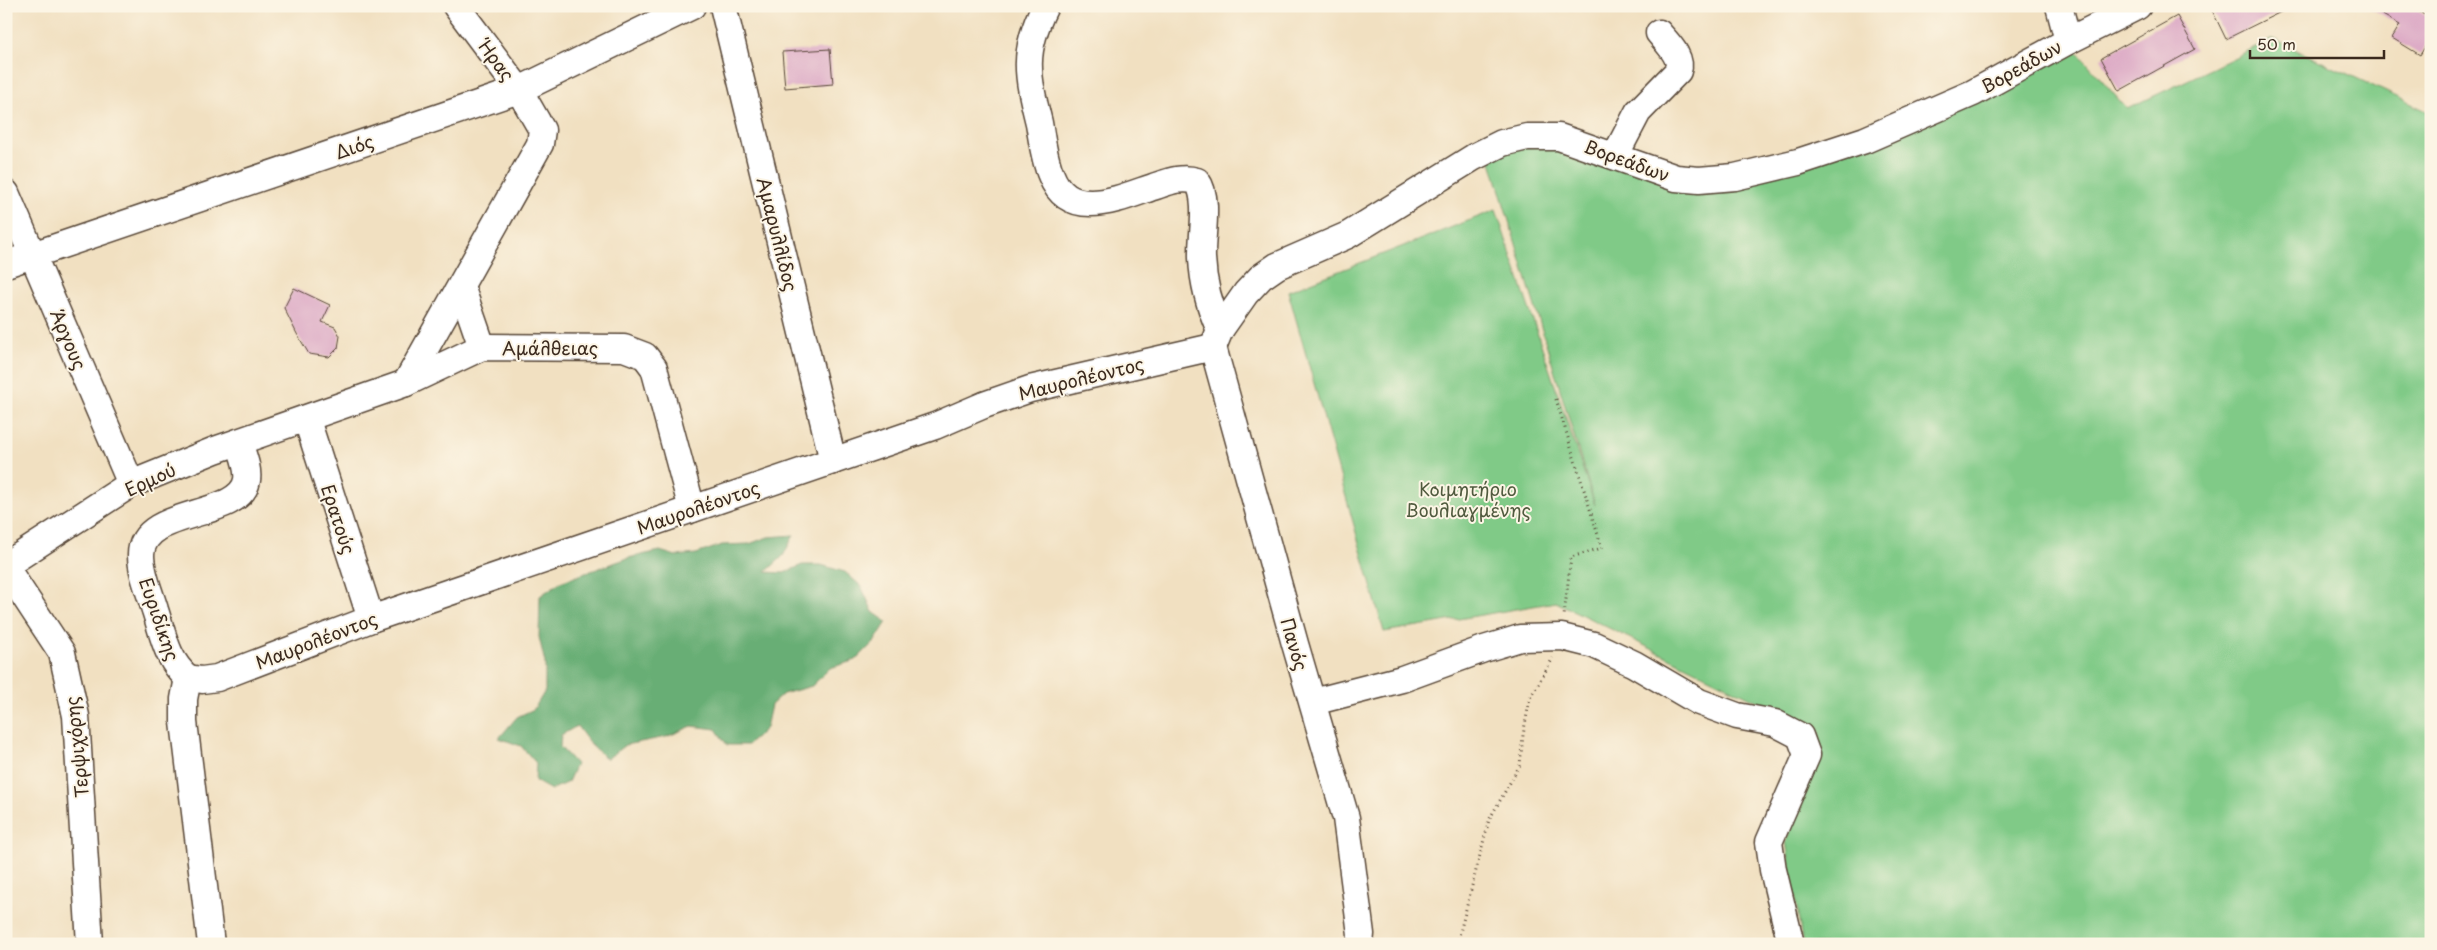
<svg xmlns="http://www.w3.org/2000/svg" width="2437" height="950" viewBox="0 0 2437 950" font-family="'Playpen Sans',sans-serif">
<rect width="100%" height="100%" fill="#fcf5e5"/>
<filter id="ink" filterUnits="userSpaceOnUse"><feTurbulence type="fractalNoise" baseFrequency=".02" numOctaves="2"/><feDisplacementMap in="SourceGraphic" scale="10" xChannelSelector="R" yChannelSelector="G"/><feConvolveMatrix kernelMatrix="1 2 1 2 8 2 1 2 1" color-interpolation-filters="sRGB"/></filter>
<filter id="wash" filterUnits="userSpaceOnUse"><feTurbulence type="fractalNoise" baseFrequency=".0096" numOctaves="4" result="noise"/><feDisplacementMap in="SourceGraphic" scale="20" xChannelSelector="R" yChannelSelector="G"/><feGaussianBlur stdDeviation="1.12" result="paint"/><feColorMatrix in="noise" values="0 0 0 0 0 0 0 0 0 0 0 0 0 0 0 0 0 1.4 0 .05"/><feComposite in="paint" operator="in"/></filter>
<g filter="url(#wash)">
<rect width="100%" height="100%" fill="#f1e0c1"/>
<path fill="#80ca87" stroke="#5e7a52" d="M2273,39L2431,113V944H1805L1801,934L1786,842L1820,732L1556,602L1384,632L1288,291L1496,210L1595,505L1489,155L1551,142L1746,182L2068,41L2127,109Z"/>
<path fill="#68ae74" stroke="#526c49" d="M794,535L783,556L766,572L784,573L802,565H821L845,572L861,586L873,612L887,622L875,641L856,660L830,668L812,686L783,694L771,705L766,728L748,745H727L716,729L692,726L666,737L625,745L607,759L591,745L577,726L561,735L560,747L576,764L568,782L551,790L535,781L536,763L521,746L499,738L517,717L534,709L545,691V663L539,637L540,596L560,582L628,558L660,551L676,556L696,554L722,545L749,544L768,537Z"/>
<g id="blocks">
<g fill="#ddabc6">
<path d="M2210,6H2293L2226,39Z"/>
<path d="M2367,6H2410L2431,19V37L2420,55L2392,38L2400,25Z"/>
<path d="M2177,16L2195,49L2119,91L2101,58Z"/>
<path d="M830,49L833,84L785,88L782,52Z"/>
<path d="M294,288L330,305L322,322L335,327L340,336L338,348L329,357L309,354L297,334L284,308Z"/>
</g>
</g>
</g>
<g filter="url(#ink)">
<use href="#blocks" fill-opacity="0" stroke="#564536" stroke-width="1"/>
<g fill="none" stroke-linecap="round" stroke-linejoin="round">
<defs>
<g id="minor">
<path d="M723,6L833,461"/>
<path d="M1045,6C1022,52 1027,75 1039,123C1042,140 1044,159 1051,175C1069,222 1120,198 1153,187C1168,182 1181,176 1197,181C1210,199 1201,236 1202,258C1203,282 1210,308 1220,330"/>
<path d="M2059,6L2068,41"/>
<path d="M1615,156L1638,112L1678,71C1683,57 1667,43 1659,33"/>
<path d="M6,193L131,484"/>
<path d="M6,264L519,90L692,6"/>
<path d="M461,286L482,347"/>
<path d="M1213,347L1220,330L1246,293L1261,277L1277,266L1348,235L1474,157L1502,143L1527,137H1559L1676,178L1699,180L1735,177L1798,162L1865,140L1973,93L2068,41L2138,6"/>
<path d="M1213,347L1295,644L1346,818L1361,934L1360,944"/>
<path d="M406,383L540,144L542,130L519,90L456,6"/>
<path d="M307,420L371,619"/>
<path d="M6,565L131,484L215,450L406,383L482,347L624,348L645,356L654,368L692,509"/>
<path d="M6,568L62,653L76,716L90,944"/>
<path d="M188,678L202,680L217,678L371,619L935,426L984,405L1030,389L1213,347"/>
<path d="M188,678C167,661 163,634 155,610C150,593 141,573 141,555C141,507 241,520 247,480C249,468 242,453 239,442"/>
<path d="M188,678L184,699V722L211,944"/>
<path d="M1313,702L1402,679L1484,649L1520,638L1562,637L1594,645L1634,664L1699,702L1737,716L1775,723L1800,736L1807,755L1769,842L1773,870L1791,944"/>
</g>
</defs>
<use href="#minor" stroke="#564536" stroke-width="29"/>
<g stroke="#564536" stroke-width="3" stroke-dasharray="1 4" stroke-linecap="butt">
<path d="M1556,399L1602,548L1571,557L1564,616"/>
<path d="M1457,944L1489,820L1520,765L1523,735L1530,698L1553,658"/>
</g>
<use href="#minor" stroke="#fff" stroke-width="26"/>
</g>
</g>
<g text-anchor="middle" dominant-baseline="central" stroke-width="4" stroke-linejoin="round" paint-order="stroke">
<g font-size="18" fill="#3b2a1e" stroke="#fcf5e5">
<text transform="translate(497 60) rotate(53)">Ήρας</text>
<text transform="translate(2021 66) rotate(-29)">Βορεάδων</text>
<text transform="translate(354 146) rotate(-19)">Διός</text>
<text transform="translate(1627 160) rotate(20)">Βορεάδων</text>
<text transform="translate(778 234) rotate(76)">Αμαρυλλίδος</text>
<text transform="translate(69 339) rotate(67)">Άργους</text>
<text x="550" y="347">Αμάλθειας</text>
<text transform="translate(1081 378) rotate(-14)">Μαυρολέοντος</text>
<text transform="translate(150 479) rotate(-25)">Ερμού</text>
<text transform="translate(698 507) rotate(-19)">Μαυρολέοντος</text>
<text transform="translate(339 519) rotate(72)">Ερατούς</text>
<text transform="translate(160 619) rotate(71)">Ευριδίκης</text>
<text transform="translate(316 640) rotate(-21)">Μαυρολέοντος</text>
<text transform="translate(1295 644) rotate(74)">Πανός</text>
<text transform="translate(76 747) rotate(-96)">Τερψιχόρης</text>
</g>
<g font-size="18" fill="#505a3e" stroke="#fcf5e5">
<text x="1468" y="488">Κοιμητήριο<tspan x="1468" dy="21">Βουλιαγμένης</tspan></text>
</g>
</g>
<rect width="2437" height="950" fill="none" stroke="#fcf5e5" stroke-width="25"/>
<path d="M2250 50v8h134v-8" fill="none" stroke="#3b2a1e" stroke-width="2.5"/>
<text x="2257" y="50" font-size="15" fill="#3b2a1e" stroke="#fcf5e5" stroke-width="4" paint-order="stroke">50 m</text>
</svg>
